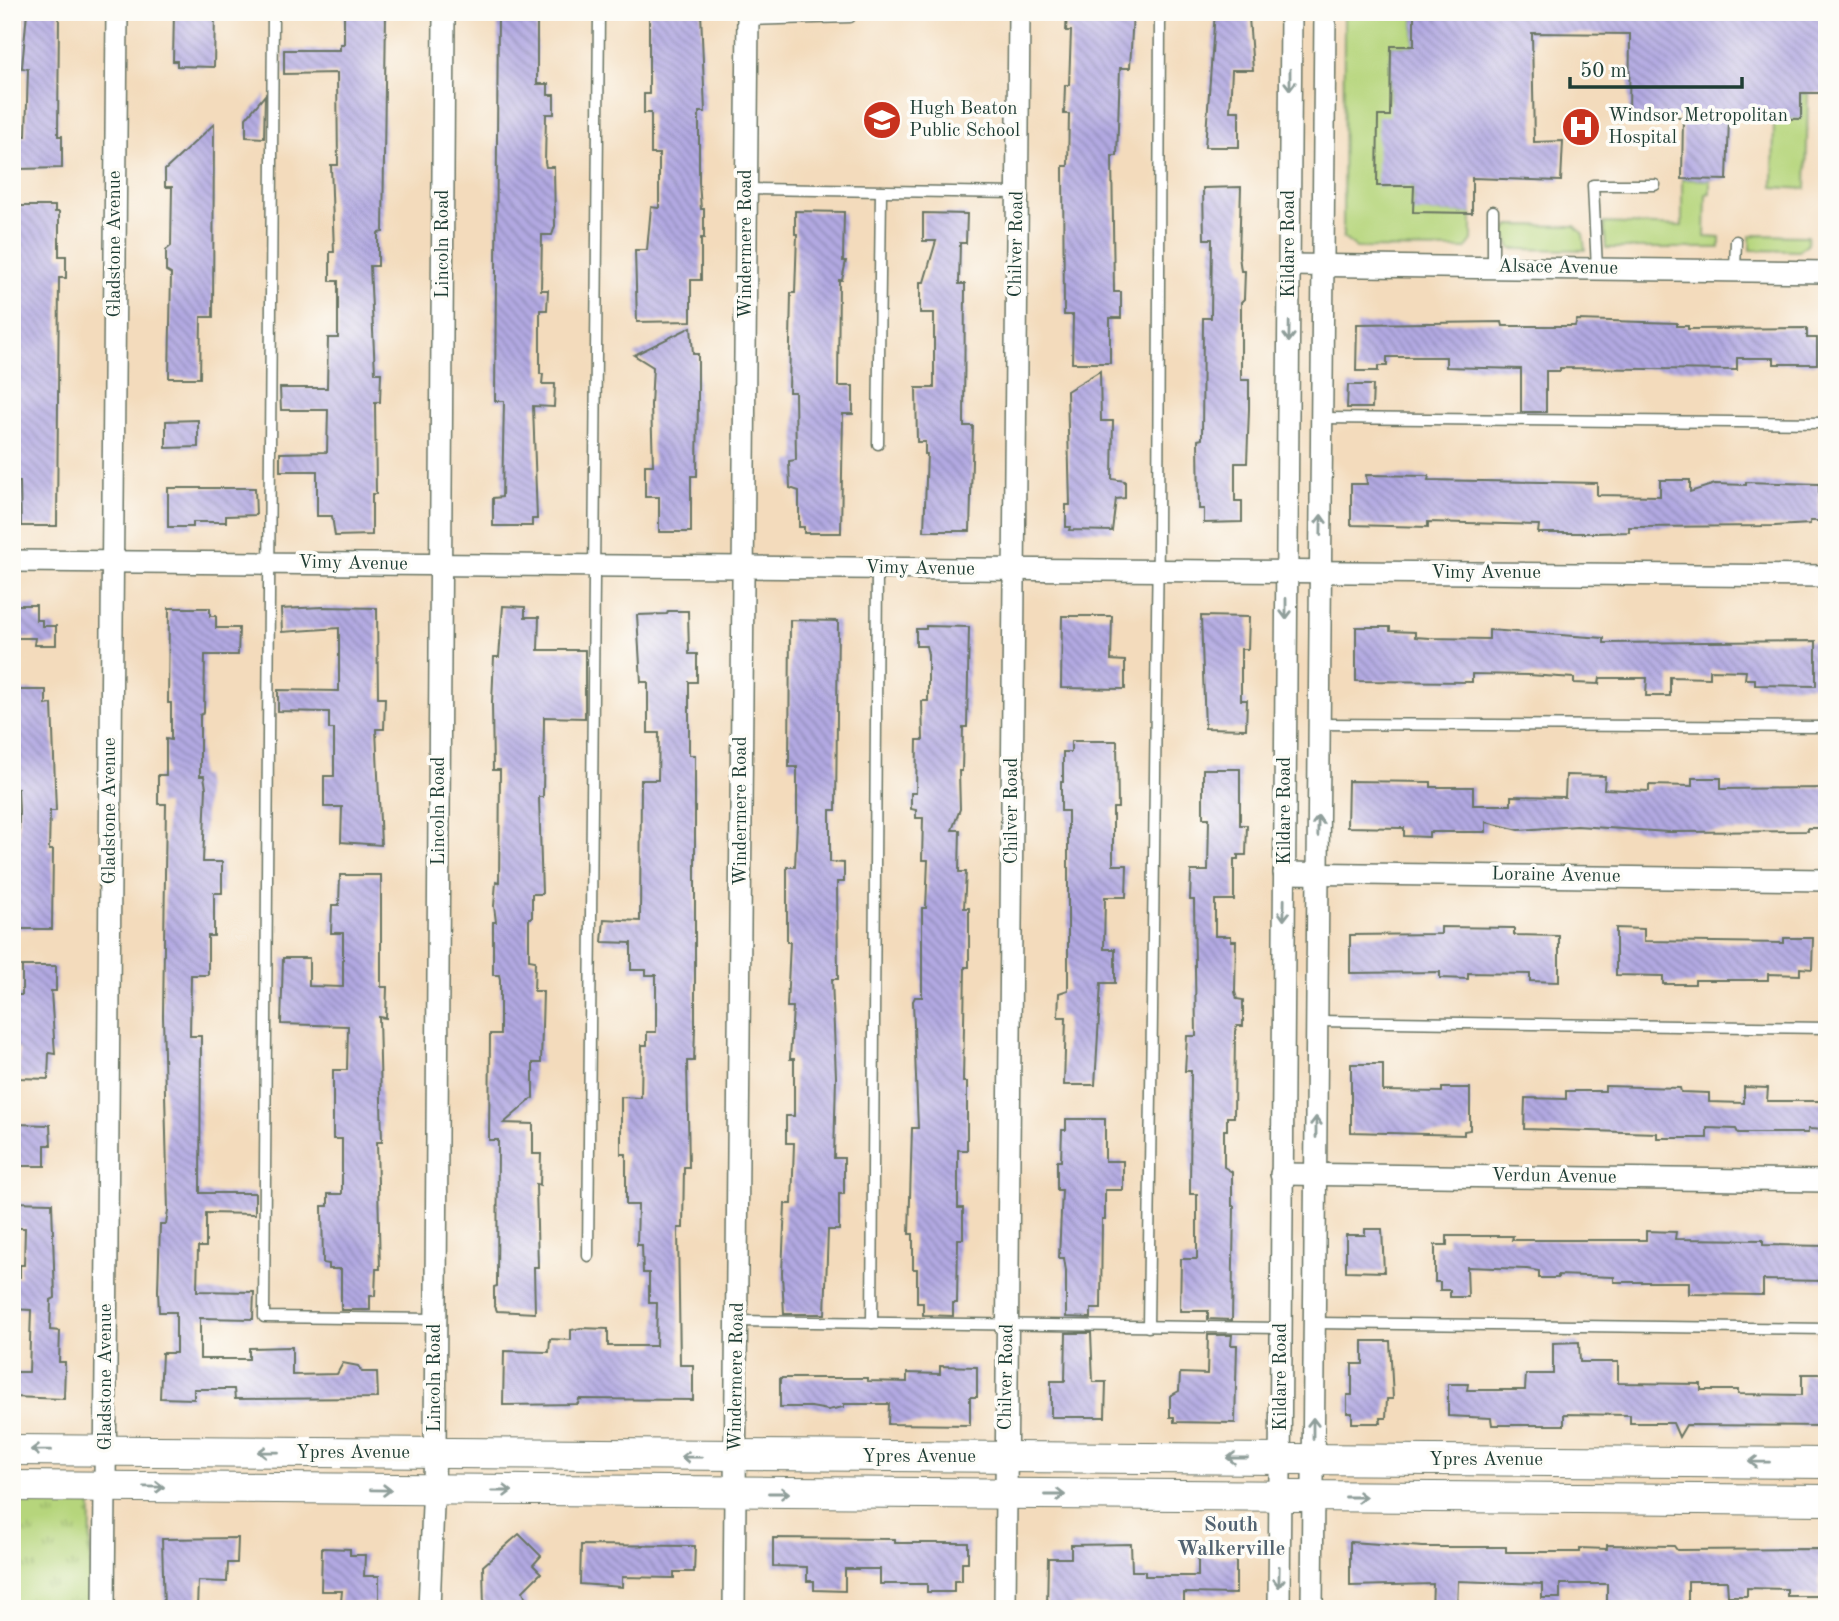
<svg xmlns="http://www.w3.org/2000/svg" width="1839" height="1621" viewBox="0 0 1839 1621" font-family="'Old Standard TT',serif">
<defs>
<pattern id="park-tufts" width="24" height="20" patternUnits="userSpaceOnUse" patternTransform="scale(1.75)"><rect width="24" height="20" fill="#b6d57c"/><path d="M3 7l-1-3M5 7V3M7 7l1-3M15 17l-1-3M17 17v-4M19 17l1-3" fill="none" stroke="#93ae66"/></pattern>
<pattern id="building-back-hatch" width="6" height="6" patternUnits="userSpaceOnUse" patternTransform="scale(1.75)"><rect width="6" height="6" fill="#b2a9e2"/><path d="M-1 5l2 2M0 0l6 6M5-1l2 2" fill="none" stroke="#908bb8"/></pattern>
</defs>
<rect width="100%" height="100%" fill="#fdfcf7"/>
<filter id="ink" filterUnits="userSpaceOnUse"><feTurbulence type="fractalNoise" baseFrequency=".0143" numOctaves="2"/><feDisplacementMap in="SourceGraphic" scale="14" xChannelSelector="R" yChannelSelector="G"/><feConvolveMatrix kernelMatrix="1 2 1 2 8 2 1 2 1" color-interpolation-filters="sRGB"/></filter>
<filter id="wash" filterUnits="userSpaceOnUse"><feTurbulence type="fractalNoise" baseFrequency=".00686" numOctaves="4" result="noise"/><feDisplacementMap in="SourceGraphic" scale="28" xChannelSelector="R" yChannelSelector="G"/><feGaussianBlur stdDeviation="1.57" result="paint"/><feColorMatrix in="noise" values="0 0 0 0 0 0 0 0 0 0 0 0 0 0 0 0 0 1.4 0 .05"/><feComposite in="paint" operator="in"/></filter>
<g filter="url(#wash)">
<rect width="100%" height="100%" fill="#f3dbbc"/>
<g fill="#b6d57c" stroke="#6a8958" stroke-width="2">
<path d="M1344,12H1414V46H1391L1390,99L1412,100L1378,186H1414L1413,211L1472,213V241L1466,249L1356,248L1343,238Z"/>
<path d="M1801,93H1808L1806,189L1773,187L1774,118H1801Z"/>
<path d="M1682,179L1710,180V193L1706,194L1705,237L1720,238V248H1606L1604,223L1682,226Z"/>
<path d="M1509,225L1575,226L1583,234L1585,250L1511,249L1505,233Z"/>
<path d="M1750,235L1807,236L1808,243L1799,251L1750,250Z"/>
</g>
<path fill="url(#park-tufts)" stroke="#6a8958" stroke-width="2" d="M12,1499L91,1500L90,1609H12Z"/>
<g id="blocks">
<g fill="url(#building-back-hatch)">
<path d="M27,12H59L58,136H62V168L18,169L17,136H26L28,69L22,68Z"/>
<path d="M174,12H215L214,67L177,66V61H173Z"/>
<path d="M344,12H386L383,232L378,233V266H370L375,373H381L380,402H375L376,494H372V535L335,536L332,516H317V471H280V453L327,452L328,410H281L280,388H327L328,338H338V281H330V252H334L331,165H338L337,73L284,74V50H340V44H344Z"/>
<path d="M498,12H537V84H548V95H554V114H546L545,163L546,167H554L555,226L552,235H542L541,290H548L547,310H540V374H543L542,384H555L554,407L533,406L537,519H532V526H493V498L502,497L504,401H495Z"/>
<path d="M649,12H701L705,112H699V182L701,209H704V238H701V280H691V321L637,322L635,250H647L651,207L659,208V154H651V113H644V94H649Z"/>
<path d="M1067,12H1133L1130,68H1120L1117,156H1112L1114,292H1121V318H1110V363H1072L1073,315H1064L1063,166H1068L1069,114H1064L1065,85H1069L1071,31H1066Z"/>
<path d="M1215,12H1244V18H1249L1253,70H1232L1230,111H1239V147H1205Z"/>
<path d="M1414,12H1827V93H1801V119L1729,118L1727,180L1682,179L1683,117L1629,116L1630,34L1532,33L1534,142L1563,141L1561,181L1472,178V213L1413,212L1414,186H1377L1378,116H1390L1391,46H1414Z"/>
<path d="M265,95L264,138L246,137V118Z"/>
<path d="M214,124L213,317H201L200,378H169L171,274L166,271V250L171,246L172,187H165V170Z"/>
<path d="M1241,187L1239,256L1241,271H1245L1244,299L1241,302V380H1249V409L1247,463H1235V501H1242V522L1204,523V509H1199L1198,440L1202,439L1203,318H1211L1212,239H1204L1203,188Z"/>
<path d="M17,206H55V212H59V256H66V278H59L57,526H21L20,482H12Z"/>
<path d="M795,211L844,212L843,261H846L842,280H839L838,386H853V414H843L841,533H804V527H799V491L790,488L789,461L796,460L795,392H789L791,293H795L797,234H795Z"/>
<path d="M923,213L967,214L966,243H960L959,284H965L964,426H973L970,531H924L927,454H925V442H917L916,388H934V313H920V282H924L936,241H923Z"/>
<path d="M1577,320L1677,323V326H1688V329L1807,328V338H1817V364H1774V358H1737V370L1560,368V371H1546V412H1521V369L1446,367V357H1387V366H1378V371H1356L1357,324L1502,322L1503,326H1575Z"/>
<path d="M691,327L693,354H698V395L697,476H691V532H659V497H645V465H653L651,405L653,367L634,355Z"/>
<path d="M1100,371L1101,421H1113L1112,479L1125,481V498L1116,499L1112,531L1069,530L1070,527H1066V505H1070L1067,391Z"/>
<path d="M1348,385H1373L1372,408H1347Z"/>
<path d="M198,420V447L166,448V421Z"/>
<path d="M1366,475L1429,476L1428,480L1597,483V495L1660,496V480H1690V492L1715,484L1746,485V482L1819,484V521H1810V524L1775,526L1629,527V532L1596,533H1538L1539,525L1428,522V527L1351,525V484H1367Z"/>
<path d="M168,488H255L256,515L226,516V522H193V527H168Z"/>
<path d="M12,605H36V620H42V626H56V645H34L35,638H12Z"/>
<path d="M503,606L525,607V617H539L538,650H585V718L544,717L543,797H539L542,894H532V918H529V960L535,961L534,991H543L541,1063H533V1098L504,1123L533,1124V1154H541L540,1185L536,1184L538,1267H534L535,1313L497,1311L494,1304V1287L497,1286L498,1140H489L490,1034H500V979L499,975H493V922H496L494,906L496,882L499,883L500,770H493L492,703L494,657H499Z"/>
<path d="M323,607L377,608L378,698H385L384,729H376L381,845L341,842L342,807H324V776H334V729H329V712L278,711V690L339,691V628L282,632L281,609Z"/>
<path d="M169,608H210V616H216V628H239L238,655H205L204,713L200,715V776H204L206,788L203,862H222V893H214V936H208V975H191L190,1036H201L200,1193H255V1214L206,1213V1247H198L197,1291L254,1292L253,1319L200,1318V1359H249V1348L292,1347V1375L337,1374L343,1363L358,1366L362,1372H377L378,1398L235,1399L234,1389H194V1399L160,1398L162,1353H176V1312H159L158,1291L160,1224H166L168,1211L163,1016L166,804H158V775H166V739L171,740V703H168Z"/>
<path d="M668,611H688L689,654H697V682H689V755H695V1028L694,1061H687L689,1167H684L683,1228H678L680,1365H693V1400L579,1399L578,1404L503,1405L504,1351L549,1352L550,1339L571,1340V1330L581,1328L608,1329V1346H656L657,1303H649V1273H643L642,1245H637L638,1205H626V1154H621V1097L641,1098L642,1045H647V1032H656V975H646V970H631V943L602,942L604,919L640,921L641,780H658L659,733H648V682H641L637,615L667,614Z"/>
<path d="M1062,616H1112L1111,660L1125,661V689L1061,688Z"/>
<path d="M1201,616L1249,617L1248,649H1241V700H1247L1246,729L1205,728Z"/>
<path d="M790,620L838,621L836,810H830V862L844,863V882H837L838,979H832L836,1077L834,1158H844V1194H839V1230H828L825,1314H784L782,1273L785,1204H792L794,1143H786V1116H794V1059H790L793,1007H787L790,942H787V867H795L797,822V767H789Z"/>
<path d="M926,626L969,627L967,727H963L962,771H959L960,809L952,830H960L959,872H966L964,908H969V967H965L963,1082H967V1150H958V1208H963V1239H958L957,1303H953V1316L923,1315V1303H917V1269H913V1234H909L912,1128H918L913,1001L915,997H922V908H926L928,860H922L923,818H916V810L911,809V793H916L917,740H923L922,701H928V654L926,646H916V629H926Z"/>
<path d="M1356,627H1390V631L1415,632V637L1430,638L1489,639V630L1604,638V643L1816,641V686L1755,685V679H1745L1746,671L1710,670V678L1670,677V696H1646L1647,678H1600L1599,684L1574,683V678L1529,675L1472,674V682L1356,681Z"/>
<path d="M12,690H46V705L52,704L56,811H50L49,850H53L52,929H12V901H18L19,811L18,789H12Z"/>
<path d="M1071,741H1117L1118,808H1113V865H1127L1126,897H1105L1104,949H1115V983H1101L1095,1085H1064L1066,1017H1058L1059,993L1068,990V811H1061V782H1063V752H1071Z"/>
<path d="M1203,769H1240V825H1247L1246,855H1238V859H1234V900H1215V936H1231V941H1236L1235,992L1237,999L1243,1000V1026H1237L1235,1031L1234,1117H1227V1130H1224V1167L1232,1172V1206H1234L1232,1320L1208,1319V1311H1180L1181,1259H1197V1194H1190L1191,1071H1185L1187,1036H1196L1194,900H1190L1191,871H1208L1209,818H1203Z"/>
<path d="M1566,775L1605,776L1604,789L1649,791V785L1692,786V778H1721V789L1827,788V828H1808V831L1668,832L1577,826L1519,830L1486,822V832H1429V837L1404,836V828H1401L1347,827L1348,781L1431,782V787H1473V805H1511V796L1565,797Z"/>
<path d="M340,875H381V987H387L386,1018L379,1017L382,1142H377L380,1269H376L375,1296H370V1310H341V1269H329V1264L323,1263L322,1206H328V1194H342V1139H333V1070H347L348,1026L281,1024L283,958H309V986L343,987V933H331L332,905H339Z"/>
<path d="M1441,927L1514,928V935L1559,936V982L1530,981V974L1468,973V979L1440,978V972L1350,973V935L1441,934Z"/>
<path d="M1616,928L1644,929V941L1784,943V938H1813L1812,969L1800,968V975L1768,974V980H1695V984H1663V976L1616,975Z"/>
<path d="M22,966H56V991H51L55,1054L49,1053L48,1079L19,1078V1049H12V995H22Z"/>
<path d="M1351,1064H1383V1091L1442,1092V1088H1470V1130L1464,1131V1135L1351,1132Z"/>
<path d="M1605,1086L1680,1088L1681,1092L1709,1093V1102L1744,1103V1087L1768,1088L1767,1101H1827V1130L1808,1129V1133H1738L1736,1129L1707,1128V1138H1657V1133L1524,1129L1525,1098L1566,1099V1091H1605Z"/>
<path d="M1066,1119H1105V1161H1123V1190H1105V1219H1102L1101,1309H1091V1318L1066,1317V1271L1064,1258H1059L1062,1190H1057V1161H1061L1062,1130H1066Z"/>
<path d="M15,1124L50,1125L51,1145H45V1166H12Z"/>
<path d="M12,1202L52,1203L55,1298L51,1300L50,1330L60,1331L59,1362H65L64,1399L13,1397V1372H29L31,1310L12,1309V1277H20V1265H24L25,1228H12Z"/>
<path d="M1365,1229H1382L1384,1272L1346,1271V1235H1365Z"/>
<path d="M1646,1231L1676,1232L1675,1239L1763,1240V1245L1827,1246V1281L1763,1280V1295L1689,1294V1282H1614V1277L1558,1275V1278H1539V1271L1527,1269L1467,1267L1468,1297H1450V1290H1440V1282H1435V1245H1447V1236H1513L1512,1240H1646Z"/>
<path d="M1066,1333H1091L1093,1382H1106L1105,1417H1051V1381H1065Z"/>
<path d="M1208,1335H1232L1231,1345H1237L1235,1423L1174,1422V1417H1170V1396L1179,1391L1180,1373L1207,1374Z"/>
<path d="M1363,1341H1390L1393,1399H1387L1386,1418H1380L1381,1423H1352V1413H1347V1395H1352V1364H1363Z"/>
<path d="M1579,1342L1580,1362H1618V1383L1701,1384V1390H1738V1394L1802,1395V1374H1826L1827,1426L1686,1425L1679,1437L1673,1423H1630V1415L1564,1414V1425H1492L1491,1418L1448,1416V1384H1468L1467,1390H1525L1526,1374H1553V1343Z"/>
<path d="M940,1366L977,1367V1397H970V1425L888,1424L889,1404H844V1407L828,1410L811,1407H780V1378H867V1381L907,1382V1373L940,1374Z"/>
<path d="M519,1534L541,1556L533,1565L541,1573L523,1591L529,1609H484L483,1566Z"/>
<path d="M238,1538L237,1563H228L227,1582L198,1581L197,1609H164L162,1539Z"/>
<path d="M773,1538L895,1539V1543H968V1562H962V1581H954V1592H927V1584H880V1569H845V1591L814,1590V1581H807V1567L773,1566Z"/>
<path d="M1350,1542L1423,1547H1506V1552H1580V1548L1607,1549V1545L1674,1546L1677,1550L1820,1549L1819,1596H1787V1589L1747,1588V1596H1728L1727,1581H1688V1604H1607V1584H1560V1598H1542V1584L1458,1581L1457,1609H1432L1433,1584L1350,1586Z"/>
<path d="M1131,1544L1132,1571H1145V1576H1198V1557H1236V1594L1184,1593V1605H1072V1609H1047L1048,1558H1071V1545Z"/>
<path d="M581,1545L695,1546L694,1572H674V1578L622,1577V1587L580,1584Z"/>
<path d="M322,1548L350,1549V1555H365L364,1576H379V1603L341,1602L342,1591H321Z"/>
</g>
</g>
</g>
<g filter="url(#ink)">
<use href="#blocks" fill-opacity="0" stroke="#697464" stroke-width="2"/>
<g fill="none" stroke-linecap="round" stroke-linejoin="round">
<defs>
<g id="service">
<path d="M273,12L264,1317L435,1319"/>
<path d="M748,20L850,17"/>
<path d="M746,189L1018,193"/>
<path d="M1493,211V268"/>
<path d="M1597,269L1593,185H1655"/>
<path d="M1735,270L1736,241"/>
<path d="M1322,418L1827,423"/>
<path d="M878,444L881,191"/>
<path d="M1319,724L1827,727"/>
<path d="M1317,1021L1827,1028"/>
<path d="M588,1256L599,12"/>
<path d="M738,1321L1281,1328"/>
<path d="M872,1323L877,568"/>
<path d="M1314,1323L1827,1329"/>
<path d="M1148,1327L1158,540L1160,12"/>
</g>
<g id="minor">
<path d="M1289,265L1827,272"/>
<path d="M12,561L1827,576"/>
<path d="M1284,873L1827,880"/>
<path d="M1281,1174L1827,1181"/>
<path d="M104,1609L117,12"/>
<path d="M429,1609L435,1453L444,12"/>
<path d="M734,1609L748,12"/>
<path d="M1005,1609L1019,12"/>
<path d="M1279,1609L1291,12"/>
<path d="M1312,1609L1325,12"/>
</g>
<g id="secondary">
<path d="M12,1450C617,1455 1222,1457 1827,1463"/>
<path d="M12,1486L1827,1500"/>
</g>
</defs>
<use href="#service" stroke="#697464" stroke-width="13"/>
<use href="#minor" stroke="#697464" stroke-width="24"/>
<use href="#secondary" stroke="#697464" stroke-width="32"/>
<use href="#service" stroke="#fff" stroke-width="10"/>
<use href="#minor" stroke="#fff" stroke-width="21"/>
<use href="#secondary" stroke="#fff" stroke-width="30"/>
</g>
<defs><path id="oneway-shaft" d="M-6 0H5M1.5-3L5.5 0L1.5 3" fill="none" stroke-width="1.6" stroke-linecap="round" stroke-linejoin="round" transform="scale(1.75)"/></defs>
<g stroke="#8f9e9a">
<use href="#oneway-shaft" transform="translate(1290 80) rotate(90)"/>
<use href="#oneway-shaft" transform="translate(1289 332) rotate(91)"/>
<use href="#oneway-shaft" transform="translate(1321 525) rotate(-89)"/>
<use href="#oneway-shaft" transform="translate(1286 609) rotate(90)"/>
<use href="#oneway-shaft" transform="translate(1318 826) rotate(-89)"/>
<use href="#oneway-shaft" transform="translate(1284 910) rotate(91)"/>
<use href="#oneway-shaft" transform="translate(1316 1127) rotate(-90)"/>
<use href="#oneway-shaft" transform="translate(1313 1428) rotate(-90)"/>
<use href="#oneway-shaft" transform="translate(41 1450) rotate(-179)"/>
<use href="#oneway-shaft" transform="translate(268 1452) rotate(-179)"/>
<use href="#oneway-shaft" transform="translate(691 1457) rotate(-179)"/>
<use href="#oneway-shaft" transform="translate(1237 1458) rotate(-180)"/>
<use href="#oneway-shaft" transform="translate(1759 1462) rotate(-179)"/>
<use href="#oneway-shaft" transform="translate(154 1487) rotate(1)"/>
<use href="#oneway-shaft" transform="translate(381 1490) rotate(1)"/>
<use href="#oneway-shaft" transform="translate(502 1491)"/>
<use href="#oneway-shaft" transform="translate(779 1493)"/>
<use href="#oneway-shaft" transform="translate(1055 1495)"/>
<use href="#oneway-shaft" transform="translate(1356 1497)"/>
<use href="#oneway-shaft" transform="translate(1279 1577) rotate(91)"/>
</g>
</g>
<defs>
<symbol id="school-disc" viewBox="-11 -11 22 22"><circle r="9.5" fill="#c8321e" stroke="#fdfcf7"/><path d="M0-5L7-2L0 1L-7-2ZM-4 1L0 2.5L4 1V4Q0 6-4 4Z" fill="#fff"/></symbol>
<symbol id="hospital-disc" viewBox="-11 -11 22 22"><circle r="9.5" fill="#c8321e" stroke="#fdfcf7"/><path d="M-5-5h3v3.5h4V-5h3V5h-3V1.5h-4V5h-3Z" fill="#fff"/></symbol>
</defs>
<g fill-rule="evenodd">
<use href="#school-disc" x="860" y="98" width="44" height="44"/>
<use href="#hospital-disc" x="1559" y="105" width="44" height="44"/>
</g>
<g text-anchor="middle" dominant-baseline="central" stroke-width="7" stroke-linejoin="round" paint-order="stroke">
<g font-size="19" fill="#1f3d34" stroke="#fdfcf7" text-anchor="start">
<text x="909" y="109">Hugh Beaton<tspan x="909" dy="22">Public School</tspan></text>
<text x="1608" y="116">Windsor Metropolitan<tspan x="1608" dy="22">Hospital</tspan></text>
</g>
<g font-size="19" fill="#1f3d34" stroke="#fdfcf7">
<text transform="translate(115 244) rotate(-90)">Gladstone Avenue</text>
<text transform="translate(443 244) rotate(-90)">Lincoln Road</text>
<text transform="translate(746 244) rotate(-90)">Windermere Road</text>
<text transform="translate(1017 244) rotate(-89)">Chilver Road</text>
<text transform="translate(1289 244) rotate(-90)">Kildare Road</text>
<text transform="translate(1558 268) rotate(1)">Alsace Avenue</text>
<text transform="translate(353 564) rotate(1)">Vimy Avenue</text>
<text transform="translate(920 569) rotate(1)">Vimy Avenue</text>
<text x="1486" y="573">Vimy Avenue</text>
<text transform="translate(110 811) rotate(-90)">Gladstone Avenue</text>
<text transform="translate(439 811) rotate(-90)">Lincoln Road</text>
<text transform="translate(741 811) rotate(-90)">Windermere Road</text>
<text transform="translate(1012 811) rotate(-90)">Chilver Road</text>
<text transform="translate(1285 811) rotate(-90)">Kildare Road</text>
<text transform="translate(1556 876) rotate(1)">Loraine Avenue</text>
<text transform="translate(1554 1177) rotate(1)">Verdun Avenue</text>
<text transform="translate(106 1377) rotate(-90)">Gladstone Avenue</text>
<text transform="translate(737 1377) rotate(-89)">Windermere Road</text>
<text transform="translate(1007 1377) rotate(-89)">Chilver Road</text>
<text transform="translate(1281 1377) rotate(-90)">Kildare Road</text>
<text transform="translate(435 1378) rotate(-90)">Lincoln Road</text>
<text x="353" y="1453">Ypres Avenue</text>
<text x="919" y="1457">Ypres Avenue</text>
<text x="1486" y="1460">Ypres Avenue</text>
</g>
<g font-size="21" font-weight="bold" fill="#526371" stroke="#fdfcf7">
<text x="1231" y="1525">South<tspan x="1231" dy="24">Walkerville</tspan></text>
</g>
</g>
<rect width="1839" height="1621" fill="none" stroke="#fdfcf7" stroke-width="42"/>
<path d="M1570 77v10h172v-10" fill="none" stroke="#1f3d34" stroke-width="3.5"/>
<text x="1580" y="77" font-size="21" fill="#1f3d34" stroke="#fdfcf7" stroke-width="5" paint-order="stroke">50 m</text>
</svg>
